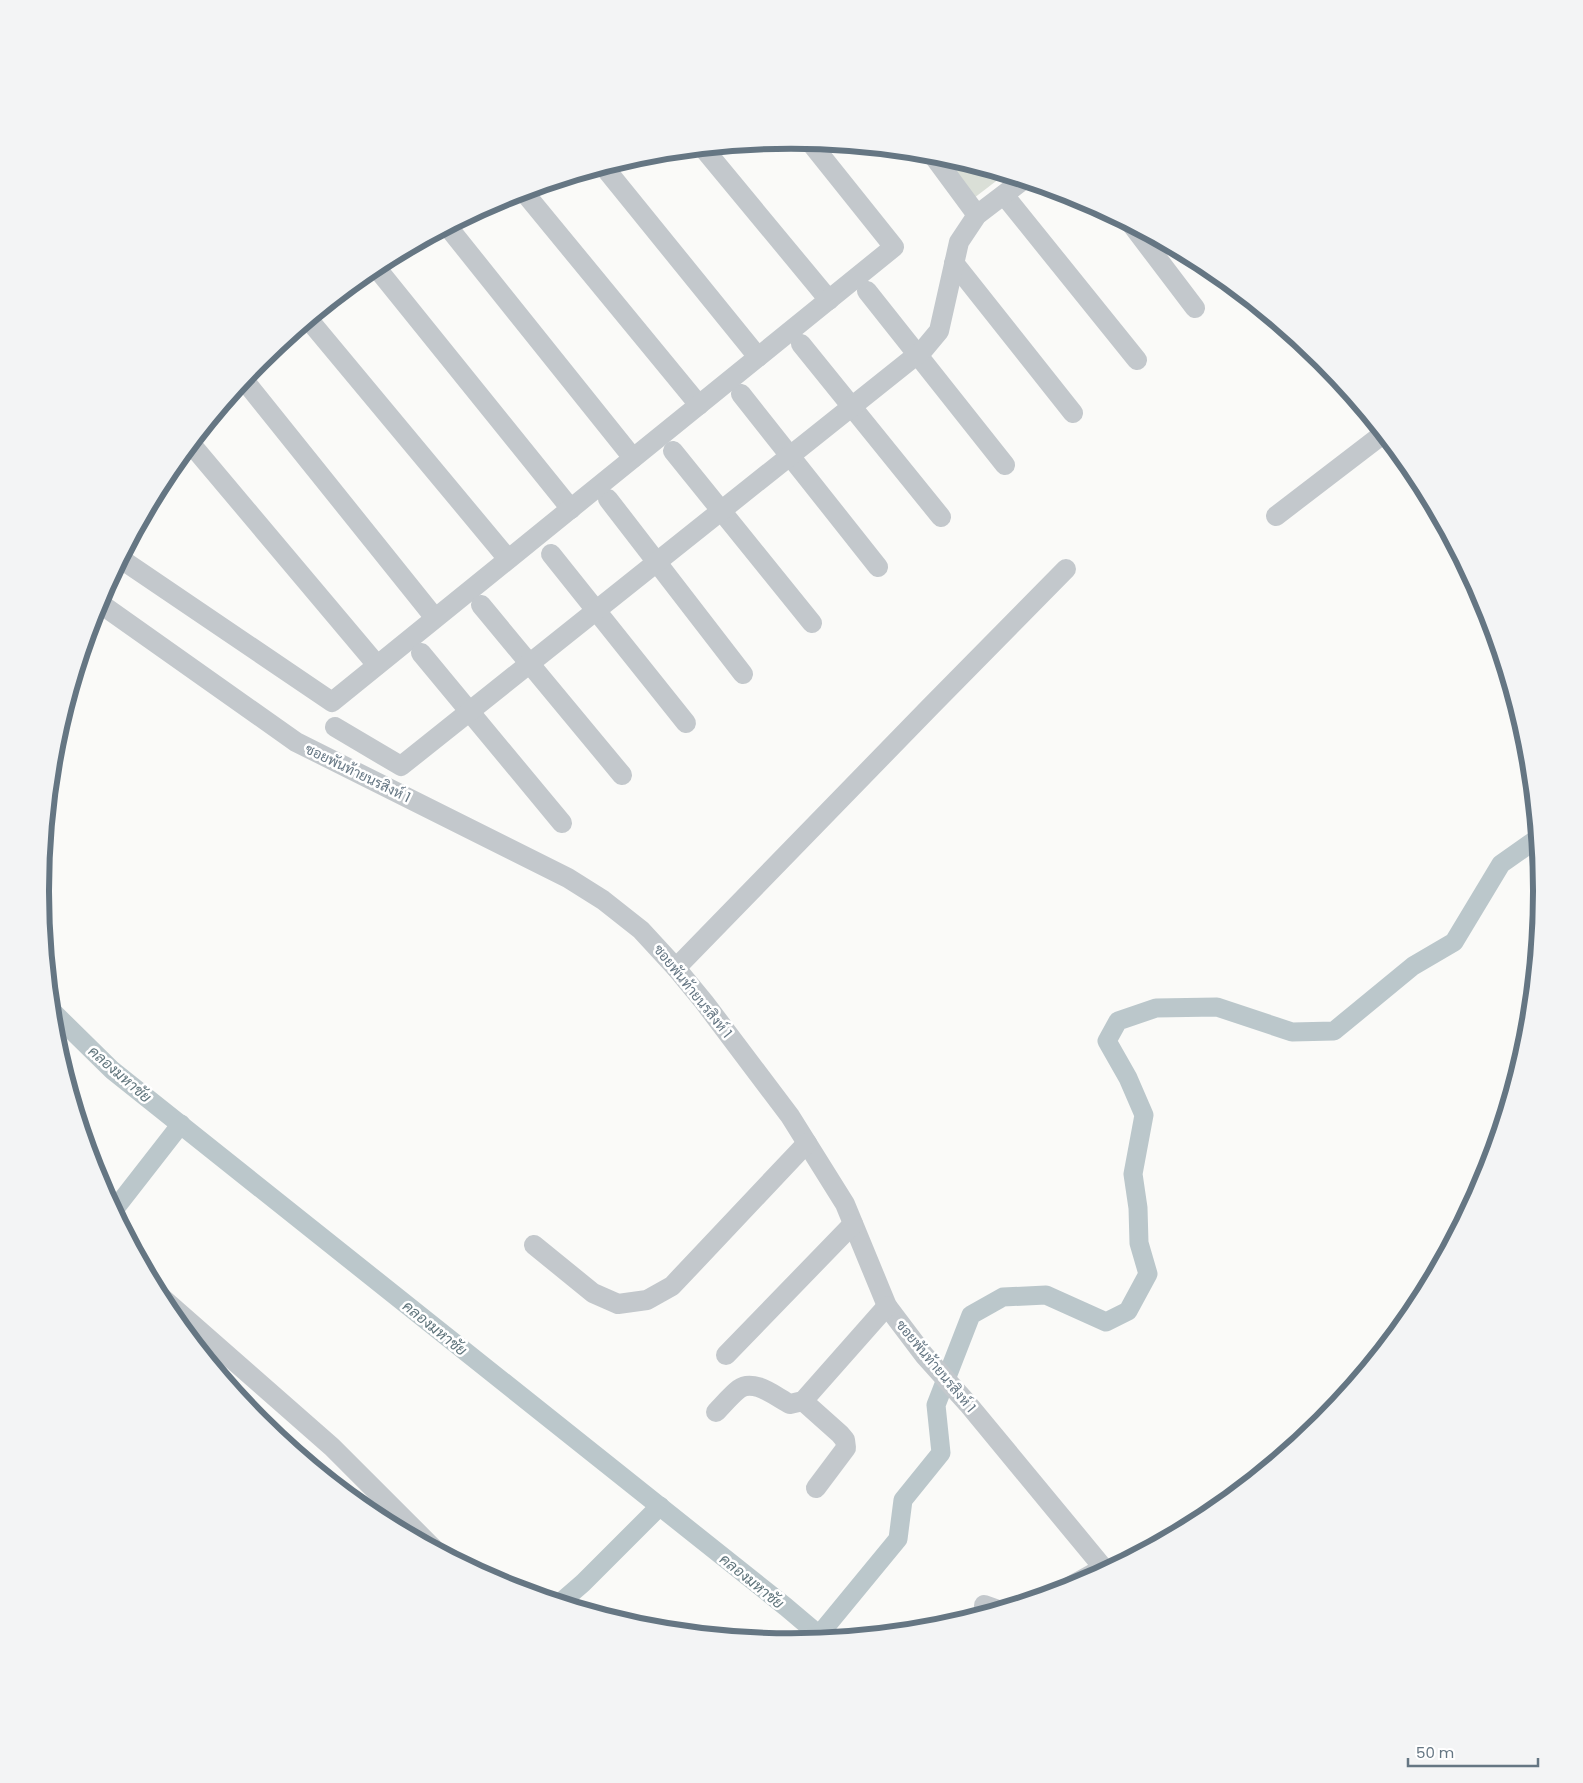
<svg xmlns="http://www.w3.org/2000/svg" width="1583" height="1783" viewBox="0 0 1583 1783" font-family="Poppins,Sarabun,sans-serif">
<rect width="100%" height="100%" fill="#fafaf8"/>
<path fill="#dadfd7" d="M943,156L1004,175L974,198Z"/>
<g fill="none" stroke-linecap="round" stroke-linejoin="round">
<g stroke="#bbc7cb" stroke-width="19">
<path d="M52,1011L112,1070L786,1607L825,1640"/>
<path d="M114,1210L181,1124"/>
<path d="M560,1603L583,1583L660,1506"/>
<path d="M819,1635L898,1539L903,1500L941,1453L936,1405L971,1315L1003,1297L1046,1295L1106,1322L1128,1311L1148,1274L1139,1243L1138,1208L1133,1174L1144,1115L1128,1078L1107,1041L1118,1021L1156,1008L1217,1007L1292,1032L1334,1031L1413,966L1454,942L1501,864L1538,838"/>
</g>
<g stroke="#c3c8cc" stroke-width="20">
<path d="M704,149L829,300"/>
<path d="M932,154L977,215"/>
<path d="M604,167L758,357"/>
<path d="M523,191L699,405"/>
<path d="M1004,195L1137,360"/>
<path d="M1132,225L1195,308"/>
<path d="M448,227L633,458"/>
<path d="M954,263L1073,413"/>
<path d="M375,266L571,509"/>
<path d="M867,291L1005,465"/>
<path d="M309,320L508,559"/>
<path d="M801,344L941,517"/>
<path d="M244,380L435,618"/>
<path d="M741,394L878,567"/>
<path d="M191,444L377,665"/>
<path d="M673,451L812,623"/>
<path d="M608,499L743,674"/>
<path d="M1276,516L1383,434"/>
<path d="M551,554L686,723"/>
<path d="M121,559L332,702L894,247L810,142"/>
<path d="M98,602L296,742L568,878L603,900L641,930L676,968L704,1002L790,1116L845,1204L887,1306L924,1355L968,1404L1106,1571"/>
<path d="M481,605L622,775"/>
<path d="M421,653L562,823"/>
<path d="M335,727L401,766L924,349L939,331L959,242L977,215L1023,180"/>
<path d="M676,968L931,706L1066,569"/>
<path d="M534,1245L593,1293L618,1304L647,1300L672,1286L807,1143"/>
<path d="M160,1296L332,1447L433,1548"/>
<path d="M726,1355L853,1224"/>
<path d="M803,1401L840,1434L845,1440L846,1448L816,1488"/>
<path d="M716,1412C723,1405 731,1395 739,1389C754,1378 776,1397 790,1404L803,1401L887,1306"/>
<path d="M1060,1592L1103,1568"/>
<path d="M984,1605L998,1610"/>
</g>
</g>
<g text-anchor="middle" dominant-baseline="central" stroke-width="5" stroke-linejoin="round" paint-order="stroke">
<g font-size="14" fill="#657683" stroke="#fff">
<text transform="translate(358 773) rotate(26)">ซอยพันท้ายนรสิงห์ 1</text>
<text transform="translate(693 991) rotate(51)">ซอยพันท้ายนรสิงห์ 1</text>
<text transform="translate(936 1366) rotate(50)">ซอยพันท้ายนรสิงห์ 1</text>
</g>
<g font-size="15" font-style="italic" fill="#60757c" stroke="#fff">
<text transform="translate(120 1074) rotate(41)">คลองมหาชัย</text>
<text transform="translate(435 1328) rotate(39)">คลองมหาชัย</text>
<text transform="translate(752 1581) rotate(39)">คลองมหาชัย</text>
</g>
</g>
<path d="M0 0H1583V1783H0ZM49 891a742 742 0 1 1 1484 0a742 742 0 1 1-1484 0Z" fill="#f3f4f5" fill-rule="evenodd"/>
<path fill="none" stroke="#657683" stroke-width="6" d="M49 891a742 742 0 1 1 1484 0a742 742 0 1 1-1484 0Z"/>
<path d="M1408 1758v8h130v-8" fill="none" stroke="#657683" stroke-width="2.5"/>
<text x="1416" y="1758" font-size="15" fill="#657683" stroke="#ffffff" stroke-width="4" paint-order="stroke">50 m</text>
</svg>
